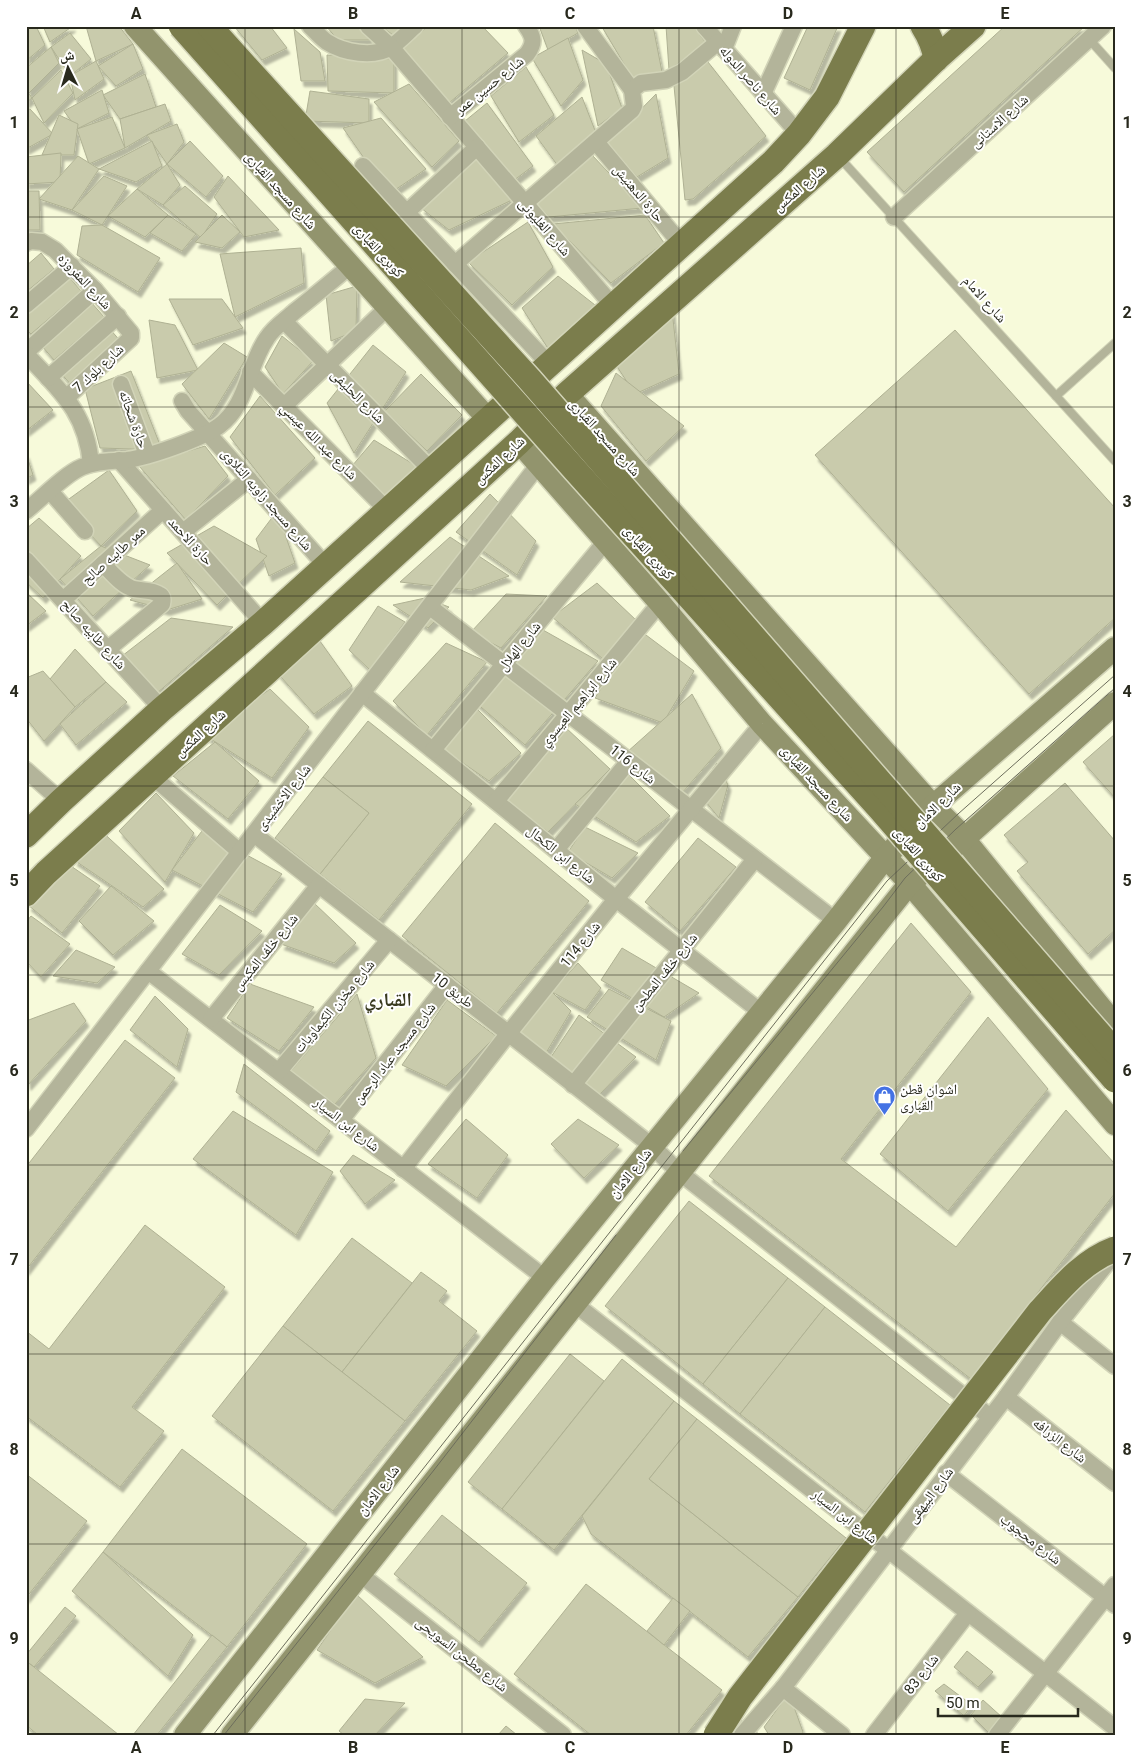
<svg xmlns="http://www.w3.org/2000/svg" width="1141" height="1761" viewBox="0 0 1141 1761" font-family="Roboto,'Noto Naskh Arabic',sans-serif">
<defs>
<filter id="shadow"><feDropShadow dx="3" dy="5.5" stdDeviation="1" flood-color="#0004"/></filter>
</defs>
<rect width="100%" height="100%" fill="#f7fada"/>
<g fill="#c9cbac" stroke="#afb193" filter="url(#shadow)">
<path d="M26,26H36L45,45L26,61Z"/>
<path d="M43,26H73L50,42Z"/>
<path d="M86,26H119L133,44L96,61Z"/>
<path d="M234,26H270L287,48L262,60Z"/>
<path d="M326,26H365L370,40H338Z"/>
<path d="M381,26H408L393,35Z"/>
<path d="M428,26H482L508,53L449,103L403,48Z"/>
<path d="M539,26H575L578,33L548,50Z"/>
<path d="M653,26L662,72L633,79L602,27Z"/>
<path d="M666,26H693L706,43L669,70Z"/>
<path d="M808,26H838L810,90L784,78Z"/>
<path d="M1005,26H1085L904,192L867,152Z"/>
<path d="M294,29L320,52L325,81H301Z"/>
<path d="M70,33L91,59L70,76L51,47Z"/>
<path d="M568,38L583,80L561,106L532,58Z"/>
<path d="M133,44L143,69L116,86L98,66Z"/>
<path d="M51,47L59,63L29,93L26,85V68Z"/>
<path d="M582,50L606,64L622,108L598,126Z"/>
<path d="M327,55L394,59V93L328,91Z"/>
<path d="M96,61L104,79L75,100L70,76Z"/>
<path d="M708,62L766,136L693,199L685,200L674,86Z"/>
<path d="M526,67L554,115L519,142L491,96Z"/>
<path d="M61,70L73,93L44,123L32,98Z"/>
<path d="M145,74L156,107L120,119L103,95Z"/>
<path d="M409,84L459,141L432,167L374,102Z"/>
<path d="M26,89L32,98L26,103Z"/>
<path d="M102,90L109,113L77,129L64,111Z"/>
<path d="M310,91L369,99V123L305,121Z"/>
<path d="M656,94L668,158L637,177L608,143Z"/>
<path d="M582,97L596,133L558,166L536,136Z"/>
<path d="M487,103L533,166L513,181L465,121Z"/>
<path d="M165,104L171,121L125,148L120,119Z"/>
<path d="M30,109L53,134L26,149V110Z"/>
<path d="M59,115L78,124L74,155H42Z"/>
<path d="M112,117L125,148L89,164L77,129Z"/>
<path d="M381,118L426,169L389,194L343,128Z"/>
<path d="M177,124L184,142L167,164L147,135Z"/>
<path d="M152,141L162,166L136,182L99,169Z"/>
<path d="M190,141L223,176L206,197L167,164Z"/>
<path d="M61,153L60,182L26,184V157Z"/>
<path d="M482,153L512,200L449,230L421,208Z"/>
<path d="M592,155L642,208L549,217L537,204Z"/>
<path d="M78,156L99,169L72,210L39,199Z"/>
<path d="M167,164L180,185L163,205L137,189Z"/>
<path d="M104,176L127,186L102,225L72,210Z"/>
<path d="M228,176L279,230L244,237L214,197Z"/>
<path d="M185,186L217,214L201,238L163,205Z"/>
<path d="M137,189L168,215L145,237L108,216Z"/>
<path d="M26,191H39L40,230H26Z"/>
<path d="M168,215L196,234L182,251L150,233Z"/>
<path d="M222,215L240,232L222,248L195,242Z"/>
<path d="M645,215L664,243L611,283L553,224Z"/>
<path d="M528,222L553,267L512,305L468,262Z"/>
<path d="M102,225L160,258L138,292L77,255L82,226Z"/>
<path d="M301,248L304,283L235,317L220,254Z"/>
<path d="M41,253L54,269L26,292V266Z"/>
<path d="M68,276L81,291L31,334L26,329V312Z"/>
<path d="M558,276L595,305L549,350L522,308Z"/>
<path d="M357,286L356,331L331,341L326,295Z"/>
<path d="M169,299H222L243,328L193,345Z"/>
<path d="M91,302L104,317L54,360L41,345Z"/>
<path d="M672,310L679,374L635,394L614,362Z"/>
<path d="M149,320L175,325L198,370L157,378Z"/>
<path d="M109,328L122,343L72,386L59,371Z"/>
<path d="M955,330L1115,508V618L1029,694L815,455Z"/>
<path d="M282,336L313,361L283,394L265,367Z"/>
<path d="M224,343L247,357L209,419L182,384Z"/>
<path d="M373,345L406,372L354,453L327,403Z"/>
<path d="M131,371L162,450L100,448L85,389Z"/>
<path d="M616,373L684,426L646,461L601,406Z"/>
<path d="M421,374L462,415L427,451L385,411Z"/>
<path d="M26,381L53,410L26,431Z"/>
<path d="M260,396L315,458L275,495L230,437Z"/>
<path d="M374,440L418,467L385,499L352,466Z"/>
<path d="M205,446L228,476L186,520L139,466Z"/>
<path d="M26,453L33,475L26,479Z"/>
<path d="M109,470L137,511L101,546L62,504Z"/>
<path d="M490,494L536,541L517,575L456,532Z"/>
<path d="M277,511L295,563L269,576L256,539Z"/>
<path d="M39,518L81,556L43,598L26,582V529Z"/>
<path d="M214,526L267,556L217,605L167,553Z"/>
<path d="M450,537L509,576L471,590L400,582Z"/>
<path d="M101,546L150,565L93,616L60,579Z"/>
<path d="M177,563L202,599L167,610L130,600Z"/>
<path d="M597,583L637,621L603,659L552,617Z"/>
<path d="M26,592L46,611L26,626Z"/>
<path d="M506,594L547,596L501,648L471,632Z"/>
<path d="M425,598L449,607L428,628L393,605Z"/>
<path d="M378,606L405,622L370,670L349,650Z"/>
<path d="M171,618L233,627L156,694L122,656Z"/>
<path d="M638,629L694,671L663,723L595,698Z"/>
<path d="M312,630L352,686L314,714L272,667Z"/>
<path d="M543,630L598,661L525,745L474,701Z"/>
<path d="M446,643L487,662L427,735L393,701Z"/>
<path d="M75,649L106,682L75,707L50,679Z"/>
<path d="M43,671L75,707L44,741L26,718V678Z"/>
<path d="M106,682L127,702L76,745L60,724Z"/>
<path d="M270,689L309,727L272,778L206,736Z"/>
<path d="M692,694L721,748L682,793L626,753Z"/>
<path d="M478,710L521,753L489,781L437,745Z"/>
<path d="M368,721L472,804L379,920L320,874L369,813L323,777Z"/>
<path d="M565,727L610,769L548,832L507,801Z"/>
<path d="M1115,734V798L1083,762Z"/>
<path d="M215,742L259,781L228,819L173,776Z"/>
<path d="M717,763L728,785L719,818L697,791Z"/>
<path d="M618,764L670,816L636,842L575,804Z"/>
<path d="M323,777L369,813L320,874L275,838Z"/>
<path d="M1065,783L1115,841V930L1088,954L1017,871L1028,862L1004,835Z"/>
<path d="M156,793L194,833L165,882L119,831Z"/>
<path d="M495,823L589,901L497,1013L402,936Z"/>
<path d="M97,827L164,889L143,907L74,860Z"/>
<path d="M585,827L638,853L612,878L568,852Z"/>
<path d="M202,831L282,874L253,912L172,870Z"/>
<path d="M698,838L736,867L680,931L645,902Z"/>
<path d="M68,864L100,886L62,933L28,905Z"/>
<path d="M111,886L154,921L113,955L79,921Z"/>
<path d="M314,903L356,943L334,963L281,944Z"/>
<path d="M220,905L262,931L219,975L182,954Z"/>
<path d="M31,916L70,944L41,977L26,961V922Z"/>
<path d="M911,923L971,992L841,1159L956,1247L1066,1110L1115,1164V1193L971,1379L709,1176Z"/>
<path d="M622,948L699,993L664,1017L601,980Z"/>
<path d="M76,950L115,967L97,983L53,976Z"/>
<path d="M578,963L601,988L585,1010L552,992Z"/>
<path d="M250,984L314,1007L279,1051L227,1018Z"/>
<path d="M609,989L671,1021L656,1060L587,1017Z"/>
<path d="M552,992L571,1011L546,1053L512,1029Z"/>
<path d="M357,994L376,1058L335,1104L290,1072Z"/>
<path d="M155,996L188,1029L177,1067L130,1030Z"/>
<path d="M447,1000L496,1036L446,1086L402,1065Z"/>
<path d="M74,1003L86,1021L28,1085L26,1073V1021Z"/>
<path d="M579,1015L636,1057L600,1094L551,1057Z"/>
<path d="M988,1017L1048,1089L948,1211L880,1154Z"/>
<path d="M125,1040L175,1078L26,1270V1167Z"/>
<path d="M244,1064L330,1131L316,1151L236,1092Z"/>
<path d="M233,1111L333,1172L296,1235L193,1159Z"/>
<path d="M466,1119L508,1155L477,1198L428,1164Z"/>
<path d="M578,1119L619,1145L584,1178L551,1144Z"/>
<path d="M353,1155L395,1180L365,1204L340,1171Z"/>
<path d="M689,1201L788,1278L703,1384L605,1306Z"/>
<path d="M145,1225L225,1287L132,1407L164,1431L120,1487L26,1416V1331L49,1349Z"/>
<path d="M352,1238L412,1283L342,1372L283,1326Z"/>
<path d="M421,1272L447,1291L439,1301L477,1331L405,1421L342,1372Z"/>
<path d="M788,1278L825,1307L740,1414L703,1384Z"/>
<path d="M825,1307L950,1405L865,1512L740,1414Z"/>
<path d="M283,1326L405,1421L333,1511L212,1416Z"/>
<path d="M570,1354L604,1381L502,1509L468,1482Z"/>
<path d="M622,1359L674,1401L554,1550L502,1509Z"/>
<path d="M674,1401L697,1419L649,1479L798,1597L748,1657L591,1534L582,1516Z"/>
<path d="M697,1419L846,1538L798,1597L649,1479Z"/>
<path d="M182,1449L307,1544L227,1647L103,1552Z"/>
<path d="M26,1474L87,1521L26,1598Z"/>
<path d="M442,1515L527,1583L479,1642L394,1574Z"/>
<path d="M103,1552L193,1635L168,1676L72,1591Z"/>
<path d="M586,1584L722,1690L686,1735H591L514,1674Z"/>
<path d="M356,1594L423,1657L375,1683L317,1650Z"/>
<path d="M673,1598L690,1611L664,1645L647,1631Z"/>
<path d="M65,1607L76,1616L34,1667L26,1661V1655Z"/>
<path d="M212,1635L227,1647L157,1735H133Z"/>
<path d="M967,1651L993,1672L978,1687L954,1667Z"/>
<path d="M26,1661L34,1667L119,1735H38L26,1725Z"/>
<path d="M944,1684L972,1705L964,1716L935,1691Z"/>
<path d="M789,1693L803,1732L802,1735H769L764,1727Z"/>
<path d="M365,1699L405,1703L375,1735H344L339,1731Z"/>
<path d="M983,1700L1003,1718L989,1733L971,1715Z"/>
<path d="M738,1718L760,1735H725Z"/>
<path d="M506,1726L517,1735H498Z"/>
</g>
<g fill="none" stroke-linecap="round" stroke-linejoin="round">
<defs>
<g id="lane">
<path d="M1089,39L1115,68"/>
<path d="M839,157L1115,461"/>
<path d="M1056,396L1115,343"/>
</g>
<g id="street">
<path d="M310,26C316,32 321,38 327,42C344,53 374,58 391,47C400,41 407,33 415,26"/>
<path d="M368,26L391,47L614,307"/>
<path d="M585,26L632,90"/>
<path d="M704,26L799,134"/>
<path d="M724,49L733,26"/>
<path d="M763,94L794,26"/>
<path d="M450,117L527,54C535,43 534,37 526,26"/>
<path d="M596,142L682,245"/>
<path d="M363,166L549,364"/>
<path d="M406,213L477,147"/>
<path d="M894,217L1103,26"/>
<path d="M26,243L31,241L42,242L55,250L95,290L131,333V338L66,398"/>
<path d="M455,264L632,110L634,106L632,90L641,83L666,80L682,72L718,42"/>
<path d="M26,305L72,266"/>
<path d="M284,321L431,470"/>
<path d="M26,352L95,290"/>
<path d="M26,354C60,391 86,411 91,464"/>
<path d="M250,372L387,510"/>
<path d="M48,378L118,316"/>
<path d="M121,384L147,455"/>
<path d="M182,401L188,411L326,566"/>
<path d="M284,406L387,308"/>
<path d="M119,460L263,623"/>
<path d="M50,491L85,531"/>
<path d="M26,511C41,499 65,474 82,467C97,461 112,461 127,460C149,457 201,439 219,426C248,405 247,366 267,338C273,328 285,320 294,312C313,297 331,282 350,266"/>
<path d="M183,532L249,479"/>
<path d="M26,560L162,709"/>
<path d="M103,564C112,573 122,586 134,589C142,591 152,590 158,594C163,596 163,600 162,604L108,649"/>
<path d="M63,600L163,510"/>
<path d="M430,607L836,921"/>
<path d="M362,693L616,899L761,1012"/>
<path d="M433,750L606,541"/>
<path d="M26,770L61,801"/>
<path d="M152,776L240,852"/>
<path d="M496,801L660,603"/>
<path d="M254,834L652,1146L679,1172L989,1416"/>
<path d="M556,850L629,761"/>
<path d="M148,971L545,1278"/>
<path d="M211,1019L319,885"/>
<path d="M279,1071L389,940"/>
<path d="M573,1085L755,859"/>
<path d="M341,1120L447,985"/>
<path d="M26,1129L539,464"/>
<path d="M403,1169L512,1029L616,899L762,724"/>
<path d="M575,1304L1115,1728"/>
<path d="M1060,1322L1115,1366"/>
<path d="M1006,1397L1115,1483"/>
<path d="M946,1473L1115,1605"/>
<path d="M360,1574L563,1735"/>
<path d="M783,1688L842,1735"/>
<path d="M742,1735L783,1688L1006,1397L1060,1322L1115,1253"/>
<path d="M874,1735L968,1613"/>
<path d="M997,1735L1115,1585"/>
</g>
<g id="secondary">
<path d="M135,26L488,419"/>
<path d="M567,394L933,806L956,829L1115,1025"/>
<path d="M519,442L660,603L762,724L905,878L1115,1124"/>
<path d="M185,1735L545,1278L836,921L885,858L933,806L1115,648"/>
<path d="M232,1735L909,884L964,839L1115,703"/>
</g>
<g id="primary">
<path d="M923,26C930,37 934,46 936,59"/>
<path d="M26,835L61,801L162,709L263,623L773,162L799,134L827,97L863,26"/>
<path d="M26,894L46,873L519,442L567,394L837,155L936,59L973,26"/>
</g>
</defs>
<use href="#lane" stroke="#d2d4b8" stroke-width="10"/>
<use href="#street" stroke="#d2d4b8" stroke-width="19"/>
<use href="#secondary" stroke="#d2d4b8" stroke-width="25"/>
<use href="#primary" stroke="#d2d4b8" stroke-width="28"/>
<use href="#lane" stroke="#b3b49a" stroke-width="8"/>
<use href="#street" stroke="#b3b49a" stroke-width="16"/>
<use href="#secondary" stroke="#92946d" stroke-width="22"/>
<use href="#primary" stroke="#7b7d4c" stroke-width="25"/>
<g stroke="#6d6e5c" stroke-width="1">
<path d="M683,1151L883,907L905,878L956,829L1115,688"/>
<path d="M213,1735L887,881L958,814L1115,675"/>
<path d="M224,1735L434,1470L616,1235"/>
</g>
<defs>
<g id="primary-bridge">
<path d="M181,26L576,471L880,809L1115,1080"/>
<path d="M209,26L530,380L1115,1052"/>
<path d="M716,1735L740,1697L1040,1311C1062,1287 1083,1261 1115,1249"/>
</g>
</defs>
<use href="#primary-bridge" stroke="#d2d4b8" stroke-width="28" stroke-linecap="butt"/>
<use href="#primary-bridge" stroke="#7b7d4c" stroke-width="25"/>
</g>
<path fill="none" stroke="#28291d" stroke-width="1" stroke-opacity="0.55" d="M245,26V1735M462,26V1735M679,26V1735M896,26V1735M26,217H1115M26,407H1115M26,596H1115M26,786H1115M26,975H1115M26,1165H1115M26,1354H1115M26,1544H1115"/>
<defs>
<symbol id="shop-pin" viewBox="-11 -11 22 30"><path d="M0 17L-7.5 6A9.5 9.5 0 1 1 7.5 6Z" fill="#4472e4" stroke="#fff"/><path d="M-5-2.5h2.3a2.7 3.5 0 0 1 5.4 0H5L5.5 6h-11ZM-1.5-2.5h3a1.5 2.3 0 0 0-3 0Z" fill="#fff"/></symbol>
</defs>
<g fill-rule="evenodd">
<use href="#shop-pin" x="872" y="1084" width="25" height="34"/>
</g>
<g text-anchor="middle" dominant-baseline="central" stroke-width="4" stroke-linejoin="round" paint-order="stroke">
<g font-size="14" fill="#28291d" stroke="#fff">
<text transform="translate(751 80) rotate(49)">شارع ناصر الدوله</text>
<text transform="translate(489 85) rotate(-39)">شارع حسين عمر</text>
<text transform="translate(999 121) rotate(-42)">شارع الاستانى</text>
<text transform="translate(799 188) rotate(-41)">شارع المكس</text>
<text transform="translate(281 190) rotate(48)">شارع مسجد القبارى</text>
<text transform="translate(639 193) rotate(50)">حارة الدهنيش</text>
<text transform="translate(545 227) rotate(49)">شارع الغليونى</text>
<text transform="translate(379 250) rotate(48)">كوبرى القبارى</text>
<text transform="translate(85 281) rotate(47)">شارع المفروزه</text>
<text transform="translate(985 299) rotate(48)">شارع الامام</text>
<text transform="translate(98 368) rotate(-43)">شارع بلوك 7</text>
<text transform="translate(358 396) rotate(45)">شارع الحليفى</text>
<text transform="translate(134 419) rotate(70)">حارة شحاته</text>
<text transform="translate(605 437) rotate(48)">شارع مسجد القبارى</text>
<text transform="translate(319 441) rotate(45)">شارع عبد الله عيسي</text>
<text transform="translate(499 460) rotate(-43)">شارع المكس</text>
<text transform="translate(267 499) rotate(49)">شارع مسجد زاويه التلاوى</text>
<text transform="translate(191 541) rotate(48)">حارة الاحمد</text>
<text transform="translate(649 552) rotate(48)">كوبرى القبارى</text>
<text transform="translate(113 555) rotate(-42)">ممر طابيه صالح</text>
<text transform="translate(94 634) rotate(48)">شارع طابيه صالح</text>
<text transform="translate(519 646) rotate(-51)">شارع الهلال</text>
<text transform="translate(578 702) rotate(-50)">شارع ابراهيم العيسوي</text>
<text transform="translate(200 733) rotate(-42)">شارع المكس</text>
<text transform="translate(633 764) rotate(38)">شارع 116</text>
<text transform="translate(817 783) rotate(47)">شارع مسجد القبارى</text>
<text transform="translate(283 797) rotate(-52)">شارع الاخشيدى</text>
<text transform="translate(937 805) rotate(-44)">شارع الامان</text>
<text transform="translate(561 854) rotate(39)">شارع ابن الكحال</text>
<text transform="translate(919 854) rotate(49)">كوبرى القبارى</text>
<text transform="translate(580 944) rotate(-51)">شارع 114</text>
<text transform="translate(265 952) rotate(-51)">شارع خلف المكبس</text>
<text transform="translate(664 972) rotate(-51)">شارع خلف المطحن</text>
<text transform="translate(453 990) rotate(38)">طريق 10</text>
<text transform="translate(334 1006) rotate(-50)">شارع مخزن الكيماويات</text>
<text transform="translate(394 1053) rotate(-52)">شارع مسجد عباد الرحمن</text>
<text transform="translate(347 1124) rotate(38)">شارع ابن السيار</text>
<text transform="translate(630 1173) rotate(-51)">شارع الامان</text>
<text transform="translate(1060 1440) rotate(38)">شارع الزرافه</text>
<text transform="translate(378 1490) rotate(-52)">شارع الامان</text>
<text transform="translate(930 1495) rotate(-53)">شارع البيهقى</text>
<text transform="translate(845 1516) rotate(38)">شارع ابن السيار</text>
<text transform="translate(1031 1539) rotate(38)">شارع محجوب</text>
<text transform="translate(462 1654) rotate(38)">شارع مطحن السويحى</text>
<text transform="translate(921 1674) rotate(-52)">شارع 83</text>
</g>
<g font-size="14" fill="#28291d" stroke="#fff" text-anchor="start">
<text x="900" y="1089">اشوان قطن<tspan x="900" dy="16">القبارى</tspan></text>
</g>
<g font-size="19" font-weight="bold" fill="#393a1f" stroke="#fff">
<text x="388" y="999">القباري</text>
</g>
</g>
<rect width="1141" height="1761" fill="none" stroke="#ffffff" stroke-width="55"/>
<g transform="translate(68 68) rotate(355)" stroke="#ffffff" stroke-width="4" paint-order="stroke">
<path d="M0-4L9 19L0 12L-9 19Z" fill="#28291d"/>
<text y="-8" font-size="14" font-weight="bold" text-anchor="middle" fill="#28291d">ش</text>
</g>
<path d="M938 1708v8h140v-8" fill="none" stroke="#28291d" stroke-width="2.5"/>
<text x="946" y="1708" font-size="15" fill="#28291d" stroke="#ffffff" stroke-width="4" paint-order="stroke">50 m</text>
<rect x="28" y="28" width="1086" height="1706" fill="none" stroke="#28291d" stroke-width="2"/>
<g font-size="16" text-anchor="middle" font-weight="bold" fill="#28291d">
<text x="136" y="19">A</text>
<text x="353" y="19">B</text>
<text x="570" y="19">C</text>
<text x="788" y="19">D</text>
<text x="1005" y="19">E</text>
<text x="14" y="128">1</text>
<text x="1127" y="128">1</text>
<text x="14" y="318">2</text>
<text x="1127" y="318">2</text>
<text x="14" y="507">3</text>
<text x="1127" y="507">3</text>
<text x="14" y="697">4</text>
<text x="1127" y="697">4</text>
<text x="14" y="886">5</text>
<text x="1127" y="886">5</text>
<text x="14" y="1076">6</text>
<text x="1127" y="1076">6</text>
<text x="14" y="1265">7</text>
<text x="1127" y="1265">7</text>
<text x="14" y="1455">8</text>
<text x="1127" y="1455">8</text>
<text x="14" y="1644">9</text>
<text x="1127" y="1644">9</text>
<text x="136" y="1753">A</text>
<text x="353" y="1753">B</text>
<text x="570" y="1753">C</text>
<text x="788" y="1753">D</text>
<text x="1005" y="1753">E</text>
</g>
</svg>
